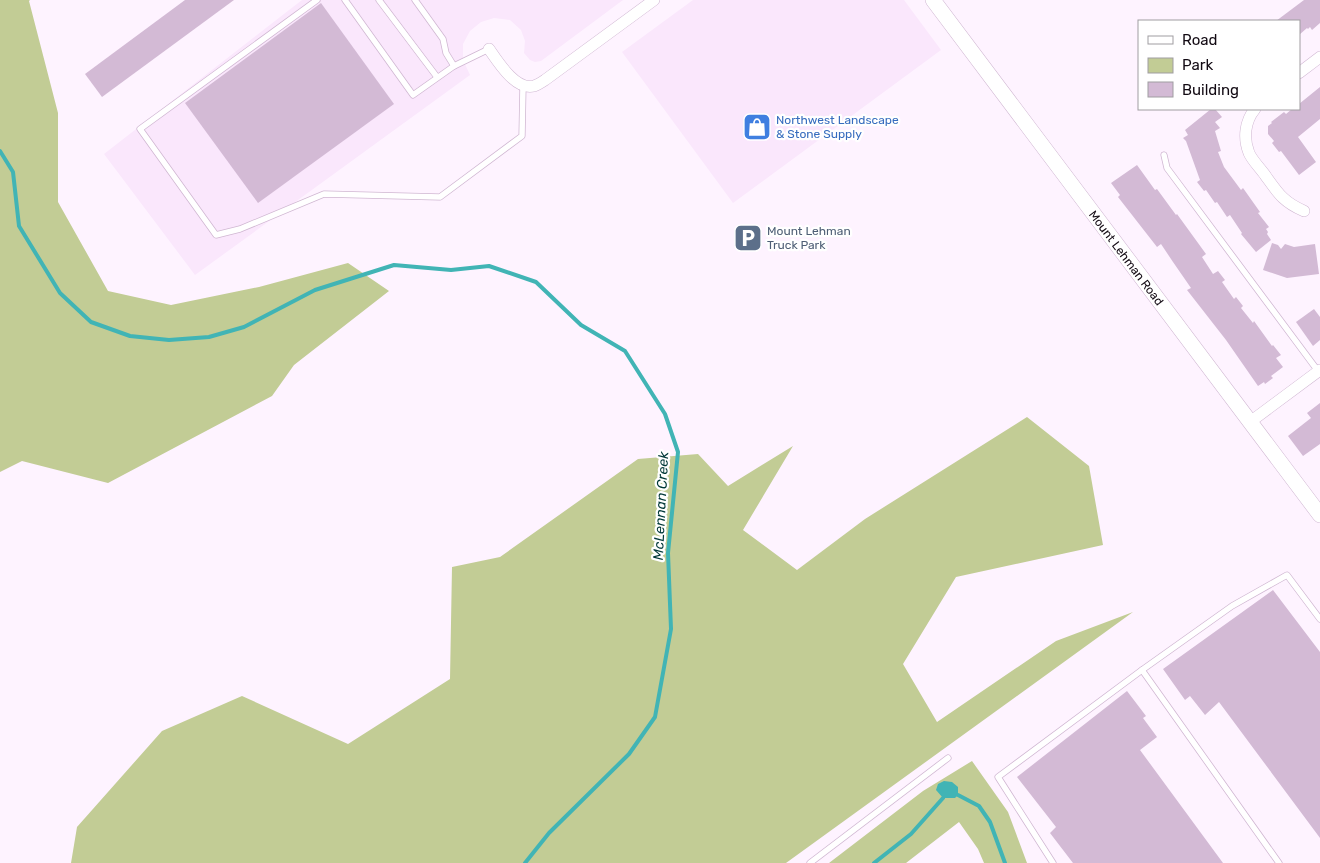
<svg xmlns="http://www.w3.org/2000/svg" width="1320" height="863" viewBox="0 0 1320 863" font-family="Rubik,sans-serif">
<rect width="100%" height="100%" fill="#fef3ff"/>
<g fill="#fae7fc">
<path d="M302,0H623L541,61L535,62L530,60L524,53L525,41L521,30L510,20L494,18L481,22L470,31L463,44V60L470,75L195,275L104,154Z"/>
<path d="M693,0H904L941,50L733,203L622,52Z"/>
</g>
<g fill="#c2cc95">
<path d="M0,0H30L29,1L58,113V202L108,291L171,305L259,287L348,263L389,291L294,365L272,396L108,483L22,461L0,472Z"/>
<path d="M1027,417L1089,466L1103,545L956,577L903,664L937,722L1056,641L1133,612L786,863H71L77,827L162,731L242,696L348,744L450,679L452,567L500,557L638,459L698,454L728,486L793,446L743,530L797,570L865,519Z"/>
<path d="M972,761L1008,812L1027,863H984L978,849L959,822L906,863H829L923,791Z"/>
</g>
<path fill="#41b4b5" d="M944,781L952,782L958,787V795L955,798H943L936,790L938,784Z"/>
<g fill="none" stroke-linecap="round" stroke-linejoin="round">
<g stroke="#41b4b5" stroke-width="4">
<path d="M0,151L13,172L19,226L60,293L91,322L130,336L169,340L209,337L244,327L315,290L394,265L451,270L489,266L536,282L581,325L625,351L665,414L678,452L668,553L671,629L655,717L629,754L549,833L525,863"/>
<path d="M958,795L979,806L990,822L1005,863"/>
<path d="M874,863L911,834L943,798"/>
</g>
</g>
<g fill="#d3bad5">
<path d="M185,0H234L102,97L85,74Z"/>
<path d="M1304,0H1320V23L1312,30L1310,27L1308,29L1307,28L1299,35V21H1276Z"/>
<path d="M321,3L394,104L258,203L185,103Z"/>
<path d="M1320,87V119L1298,137L1316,162L1299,175L1281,151L1279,152L1272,143L1274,141L1268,134V126L1272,123L1271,122L1284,112L1286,114L1292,109H1299V104Z"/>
<path d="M1211,109H1215L1222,117L1215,122L1220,128L1215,131L1221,151L1218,152L1224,167L1241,190L1243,188L1260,212L1258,213L1269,227L1266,229L1268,232L1267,234L1271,240L1256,252L1241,234L1242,233L1230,215L1227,217L1217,202L1215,203L1206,190L1204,191L1197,182L1200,180L1186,141L1183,138L1188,135L1185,130Z"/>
<path d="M1137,165L1155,190L1157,189L1176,215L1177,214L1206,254L1202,257L1213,274L1218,271L1225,280L1222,282L1234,299L1236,297L1243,306L1241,308L1253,323L1254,321L1272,346L1273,345L1281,355L1276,358L1283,367L1271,376L1273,378L1265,384L1264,382L1258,386L1226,340L1187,290L1191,288L1173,262L1161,244L1157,247L1118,197L1120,195L1111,183Z"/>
<path d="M1272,243L1278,245L1281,249L1285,244L1294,247L1315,244L1319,274L1287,278L1263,270Z"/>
<path d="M1314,309L1320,317V340L1313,346L1296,322Z"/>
<path d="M1320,403V444L1303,456L1288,436L1311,418L1307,413Z"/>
<path d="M1273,590L1320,652V838L1219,702L1205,715L1190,696L1185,700L1163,669Z"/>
<path d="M1127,691L1146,716L1143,718L1157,737L1140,750L1223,863H1073L1050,833L1056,827L1017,777Z"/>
</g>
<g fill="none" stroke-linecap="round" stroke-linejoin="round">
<defs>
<g id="service">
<path d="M317,0L140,129L216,235L240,229L324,194L440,197L522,136L523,86"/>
<path d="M345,0L413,95L454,66L489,49"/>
<path d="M379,0L437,77"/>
<path d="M415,0L443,39L446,53L454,66"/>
<path d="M1164,155L1167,168L1318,371"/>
<path d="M1142,670L1279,863"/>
<path d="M810,863L948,758"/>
<path d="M1053,863L998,777L1142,670L1232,606L1287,575L1320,619"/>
</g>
<g id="minor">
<path d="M489,49C498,62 516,91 534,86C537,85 542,82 545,80L654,0"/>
<path d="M1299,73L1320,57"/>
<path d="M1255,109C1245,121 1243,138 1249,153C1252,160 1260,168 1265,175C1278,193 1283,202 1304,211"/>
<path d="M1250,422L1320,370"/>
</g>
<path id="secondary" d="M933,0L1320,515"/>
</defs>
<use href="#service" stroke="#d0b7d2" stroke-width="7"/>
<use href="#minor" stroke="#d0b7d2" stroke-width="12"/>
<use href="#secondary" stroke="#d0b7d2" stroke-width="16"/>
<use href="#service" stroke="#fff" stroke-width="5.5"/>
<use href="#minor" stroke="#fff" stroke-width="11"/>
<use href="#secondary" stroke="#fff" stroke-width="15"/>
</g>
<defs>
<symbol id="shop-square" viewBox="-11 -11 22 22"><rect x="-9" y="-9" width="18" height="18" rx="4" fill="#3f7fe0" stroke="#fff"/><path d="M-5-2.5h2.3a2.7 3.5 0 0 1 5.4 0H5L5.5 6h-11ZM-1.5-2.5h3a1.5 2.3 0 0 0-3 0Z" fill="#fff"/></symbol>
<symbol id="parking-square" viewBox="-11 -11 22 22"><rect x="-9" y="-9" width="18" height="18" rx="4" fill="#5c6f8a" stroke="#fff"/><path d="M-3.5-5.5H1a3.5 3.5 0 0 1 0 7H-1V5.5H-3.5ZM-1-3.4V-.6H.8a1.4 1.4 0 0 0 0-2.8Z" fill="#fff"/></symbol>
</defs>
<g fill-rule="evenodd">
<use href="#shop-square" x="741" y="111" width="32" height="32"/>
<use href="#parking-square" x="732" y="222" width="32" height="32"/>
</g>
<g text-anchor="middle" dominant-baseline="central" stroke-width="4.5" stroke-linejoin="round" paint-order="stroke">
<g font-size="12" fill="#366cbe" stroke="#fff" text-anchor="start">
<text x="776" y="120">Northwest Landscape<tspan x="776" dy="14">&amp; Stone Supply</tspan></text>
</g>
<g font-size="12" fill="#4e5e75" stroke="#fff" text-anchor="start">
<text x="767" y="231">Mount Lehman<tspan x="767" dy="14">Truck Park</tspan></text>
</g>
<g font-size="12" fill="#120a13" stroke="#fff">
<text transform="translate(1126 258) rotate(53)">Mount Lehman Road</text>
</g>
<g font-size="14" font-style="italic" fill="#003838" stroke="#fff">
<text transform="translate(661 506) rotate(-87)">McLennan Creek</text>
</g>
</g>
<rect x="1138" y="20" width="162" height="90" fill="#ffffff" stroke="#a09da1"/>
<rect x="1148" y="36" width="25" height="8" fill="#ffffff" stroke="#a09da1"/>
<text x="1182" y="45" font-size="15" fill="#120a13">Road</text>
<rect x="1148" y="58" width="25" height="15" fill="#c2cc95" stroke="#a09da1"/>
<text x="1182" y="70" font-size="15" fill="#120a13">Park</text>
<rect x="1148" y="82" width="25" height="15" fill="#d3bad5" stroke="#a09da1"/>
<text x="1182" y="95" font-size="15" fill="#120a13">Building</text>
</svg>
